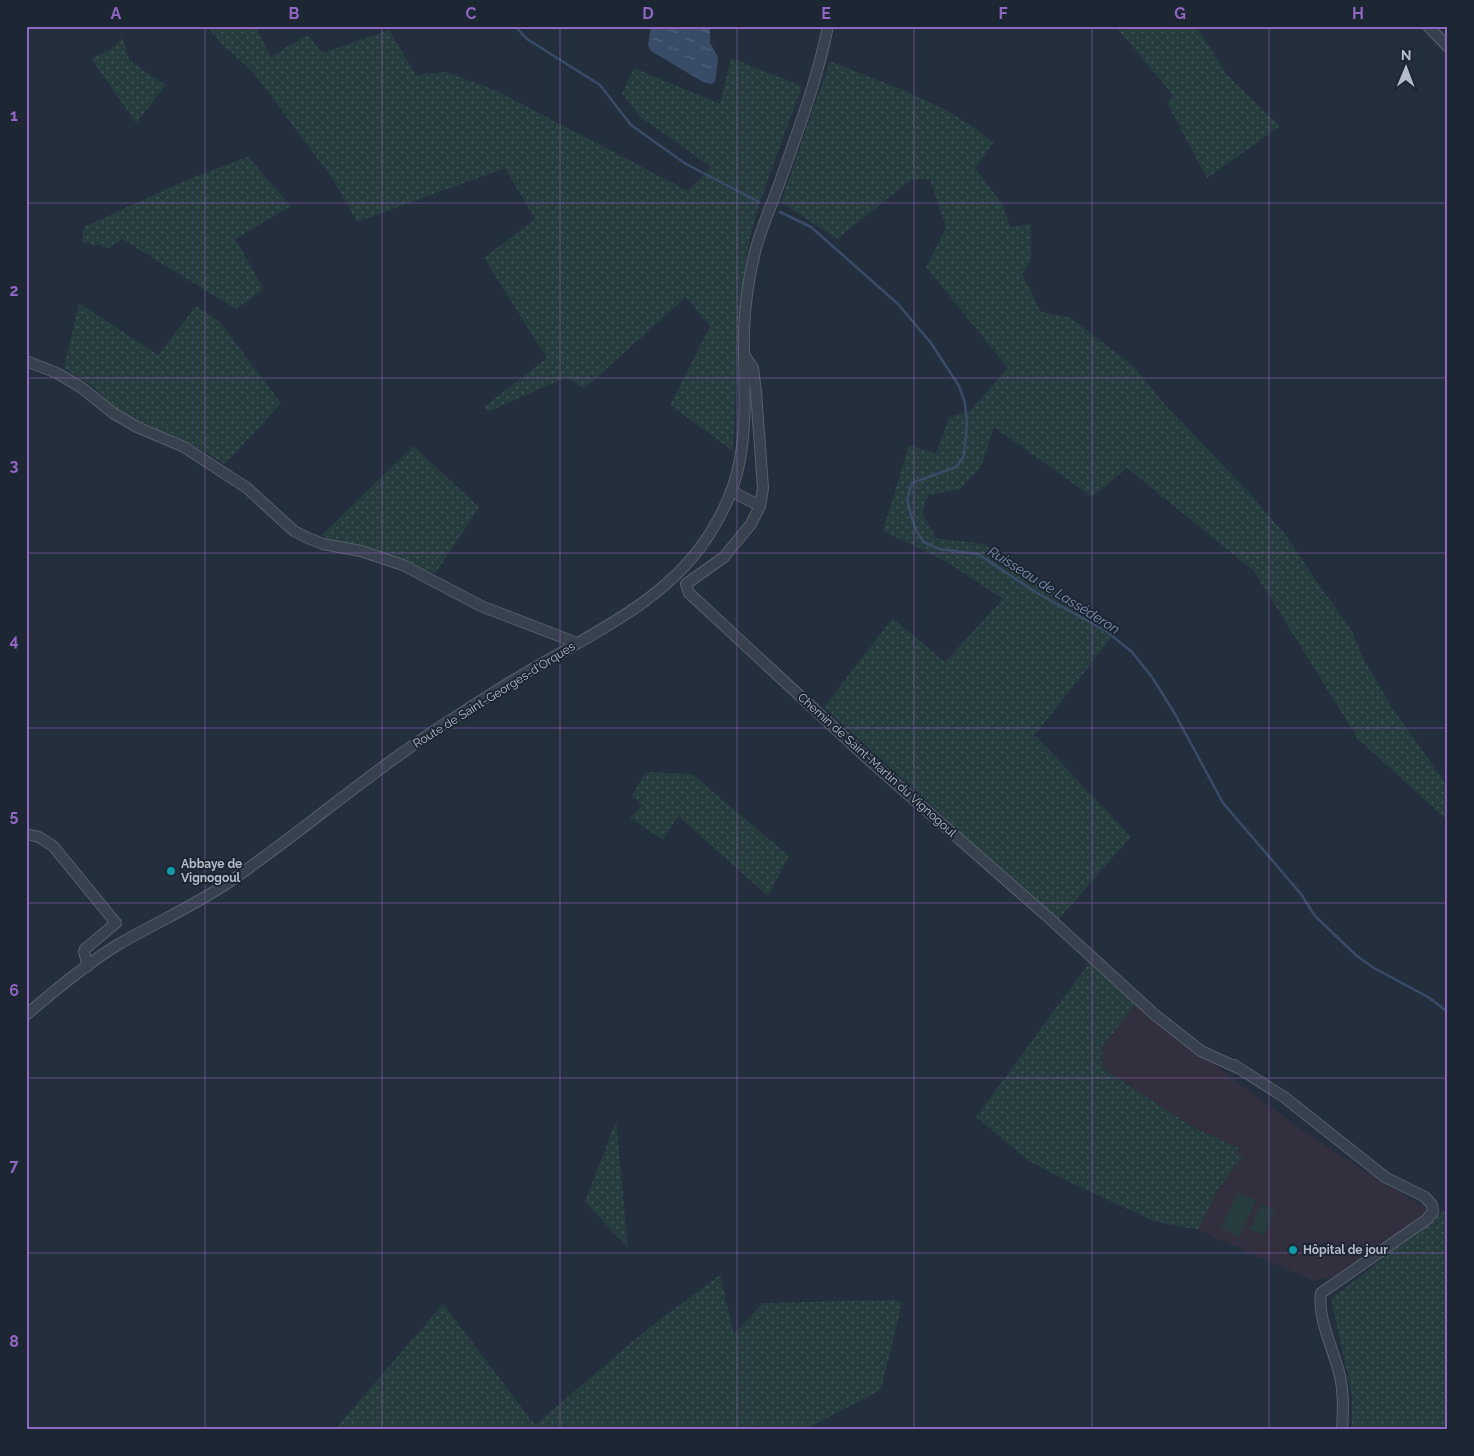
<svg xmlns="http://www.w3.org/2000/svg" width="1474" height="1456" viewBox="0 0 1474 1456" font-family="Raleway,sans-serif">
<defs>
<pattern id="grass-dots" width="8" height="8" patternUnits="userSpaceOnUse" patternTransform="scale(1.25)"><rect width="8" height="8" fill="#263c3f"/><path d="M2 2h.1M6 6h.1" fill="none" stroke="#435659" stroke-width="1.8" stroke-linecap="round"/></pattern>
<pattern id="water-ripples" width="26" height="14" patternUnits="userSpaceOnUse" patternTransform="scale(1.25)"><rect width="26" height="14" fill="#394c67"/><path d="M2 4q2-2 4 0t4 0M15 11q2-2 4 0t4 0" fill="none" stroke="#53647b"/></pattern>
</defs>
<rect width="100%" height="100%" fill="#242f3e"/>
<path fill="#32303f" d="M1136,1004L1146,1010L1245,1088L1313,1138L1428,1210L1392,1239L1372,1249L1338,1276L1314,1281L1198,1230L1218,1189L1242,1157L1236,1153L1238,1148L1193,1127L1105,1070L1102,1065V1047Z"/>
<g fill="url(#grass-dots)">
<path d="M207,26H255L271,57L307,35L323,53L389,30L416,75L446,72L497,91L688,191L711,167L640,117L622,94L634,68L720,104L731,58L802,86L762,196L749,240L739,319L733,451L670,405L710,326L686,297L584,389L567,377L490,411L484,407L547,358L484,258L535,219L505,168L357,222L334,181L254,73L222,44Z"/>
<path d="M1115,26H1196L1227,75L1280,126L1207,178L1167,103L1173,95Z"/>
<path d="M122,38L130,61L166,85L136,123L91,58L109,51Z"/>
<path d="M830,61C880,82 955,106 993,143L975,168L1003,205L1010,227L1031,224V260L1022,274L1041,312L1071,318L1133,366L1167,407L1244,487L1288,538L1317,582L1351,629L1363,658L1391,706L1448,787V821L1358,739L1254,571L1127,468L1092,497L994,427L981,467L960,489L928,495L922,513L936,538L983,544L1118,629L1035,735L1131,837L1057,921L824,707L893,618L945,662L1003,599L945,561L883,531L909,445L936,454L949,418L971,410L1008,368L926,267L946,228L930,179L911,180L837,239L781,202Z"/>
<path d="M248,157L291,206L235,239L264,289L236,309L122,239L109,248L82,242L84,227L191,178Z"/>
<path d="M79,303L158,355L196,306L219,321L281,403L225,464L186,441L129,417L112,406L94,387L64,368Z"/>
<path d="M413,446L479,507L436,573L321,536Z"/>
<path d="M646,772L692,774L789,856L768,896L678,816L663,840L630,818L642,805L632,795Z"/>
<path d="M1089,963L1136,1004L1102,1047V1065L1105,1070L1193,1127L1239,1148L1236,1153L1243,1156L1218,1189L1198,1230L1154,1221L1067,1181L1029,1161L976,1117Z"/>
<path d="M616,1121L628,1248L585,1202Z"/>
<path d="M1448,1208V1430H1352V1395L1331,1299Z"/>
<path d="M720,1275L734,1334L763,1303L895,1300L902,1303L881,1390L804,1430H779L751,1426V1430H334L443,1304L535,1425L646,1330Z"/>
</g>
<g fill="#263c3f">
<path d="M1238,1192L1256,1200L1239,1237L1221,1228Z"/>
<path d="M1262,1205L1275,1211L1264,1235L1250,1229Z"/>
</g>
<path fill="url(#water-ripples)" d="M651,26H710V43L717,55L718,61L715,82L711,84L703,82L651,51L648,46Z"/>
<g fill="none" stroke-linecap="round" stroke-linejoin="round">
<g stroke="#394c67" stroke-width="2.5">
<path d="M515,26L527,39L600,85L631,125L686,164L759,202"/>
<path d="M780,212L811,227L898,304L931,343L959,386L965,403L967,424L964,456L956,467L912,483L907,499L912,519L917,532L924,542L939,549L978,554L1037,593L1106,631L1132,652L1152,677L1175,714L1223,803L1301,894L1315,916L1357,956L1374,968L1428,997L1448,1012"/>
</g>
<defs>
<g id="minor">
<path d="M1428,26L1448,47"/>
<path d="M745,356L753,368L756,392L763,488L760,506"/>
<path d="M26,361L57,373L82,388L113,413L137,427L184,447L247,488L294,531L308,538L323,544L361,551L403,565L481,606L577,643"/>
<path d="M731,491L760,506L751,524L724,557L686,584L689,593L869,760L1048,917L1154,1014L1201,1051L1238,1068"/>
<path d="M26,834L39,837L53,846L116,923L85,949L84,952L88,966"/>
<path d="M26,1015C55,990 86,964 119,944C157,922 196,905 232,880C309,826 380,764 460,714C487,697 514,679 541,664C604,628 674,594 712,530C723,512 732,493 737,473C749,427 743,377 744,330C745,302 749,275 756,248C761,229 770,209 777,190C796,136 817,82 828,26"/>
<path d="M1234,1065L1284,1097L1385,1177L1425,1197L1432,1205L1433,1212L1426,1220L1321,1293C1317,1319 1334,1350 1340,1376C1344,1394 1343,1411 1342,1430"/>
</g>
</defs>
<use href="#minor" stroke="#565f6c" stroke-width="12"/>
<use href="#minor" stroke="#38414e" stroke-width="10"/>
</g>
<path fill="none" stroke="#9266c3" stroke-width="1" stroke-opacity="0.55" d="M205,26V1430M382,26V1430M560,26V1430M737,26V1430M914,26V1430M1092,26V1430M1269,26V1430M26,203H1448M26,378H1448M26,553H1448M26,728H1448M26,903H1448M26,1078H1448M26,1253H1448"/>
<g fill="#0f9aa8" stroke="#1d2633" stroke-width="2">
<circle cx="171" cy="871" r="5"/>
<circle cx="1293" cy="1250" r="5"/>
</g>
<g text-anchor="middle" dominant-baseline="central" stroke-width="4" stroke-linejoin="round" paint-order="stroke">
<g font-size="12" fill="#b4bcc9" stroke="#1d2633">
<text transform="translate(494 695) rotate(-32)">Route de Saint-Georges-d'Orques</text>
<text transform="translate(877 765) rotate(42)">Chemin de Saint-Martin du Vignogoul</text>
</g>
<g font-size="12" font-weight="bold" fill="#b4bcc9" stroke="#1d2633" text-anchor="start">
<text x="181" y="864">Abbaye de<tspan x="181" dy="14">Vignogoul</tspan></text>
<text x="1303" y="1250">Hôpital de jour</text>
</g>
<g font-size="14" font-style="italic" fill="#7c92b1" stroke="#1d2633">
<text transform="translate(1054 590) rotate(32)">Ruisseau de Lasséderon</text>
</g>
</g>
<rect width="1474" height="1456" fill="none" stroke="#1d2633" stroke-width="55"/>
<g transform="translate(1406 68) rotate(1)" stroke="#1d2633" stroke-width="4" paint-order="stroke">
<path d="M0-4L9 19L0 12L-9 19Z" fill="#b4bcc9"/>
<text y="-8" font-size="14" font-weight="bold" text-anchor="middle" fill="#b4bcc9">N</text>
</g>
<rect x="28" y="28" width="1418" height="1400" fill="none" stroke="#9266c3" stroke-width="2"/>
<g font-size="16" text-anchor="middle" font-weight="bold" fill="#9266c3">
<text x="116" y="19">A</text>
<text x="294" y="19">B</text>
<text x="471" y="19">C</text>
<text x="648" y="19">D</text>
<text x="826" y="19">E</text>
<text x="1003" y="19">F</text>
<text x="1180" y="19">G</text>
<text x="1358" y="19">H</text>
<text x="14" y="121">1</text>
<text x="14" y="296">2</text>
<text x="14" y="471">3</text>
<text x="14" y="646">4</text>
<text x="14" y="821">5</text>
<text x="14" y="996">6</text>
<text x="14" y="1171">7</text>
<text x="14" y="1347">8</text>
</g>
</svg>
